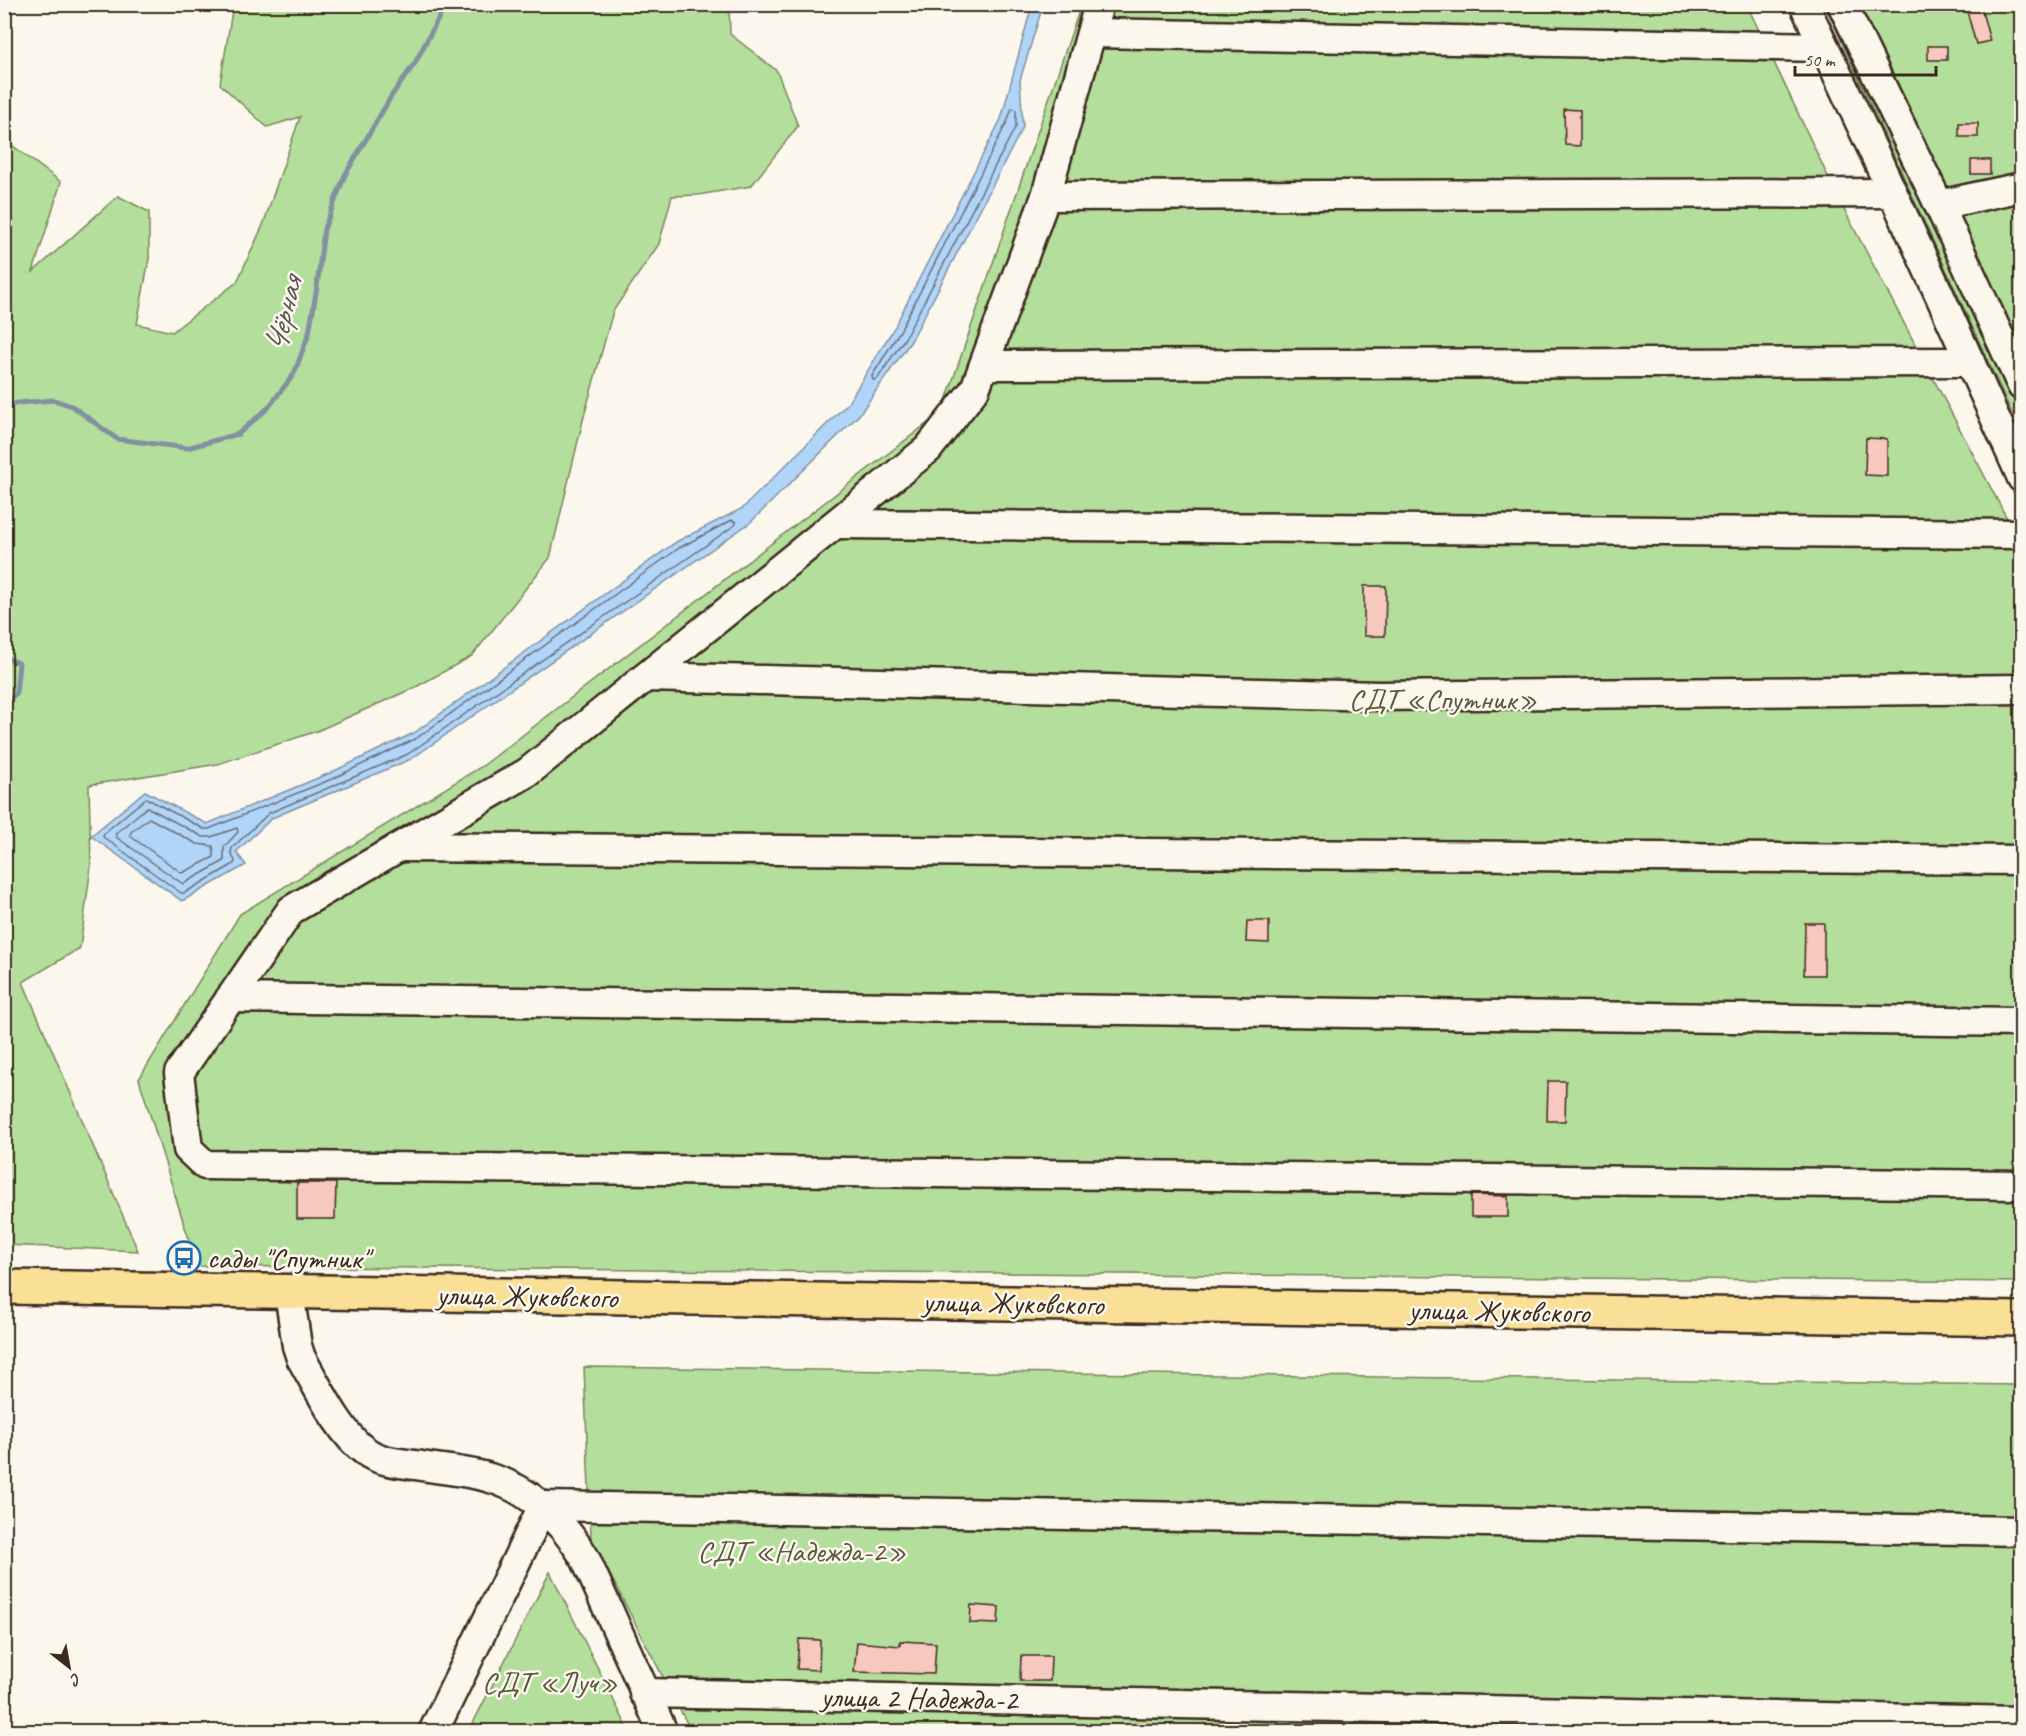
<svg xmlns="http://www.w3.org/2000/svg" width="2026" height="1736" viewBox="0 0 2026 1736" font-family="Caveat,sans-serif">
<rect width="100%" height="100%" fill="#fbf7ec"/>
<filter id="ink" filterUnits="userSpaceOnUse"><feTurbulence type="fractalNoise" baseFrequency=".0167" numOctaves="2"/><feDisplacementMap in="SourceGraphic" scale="12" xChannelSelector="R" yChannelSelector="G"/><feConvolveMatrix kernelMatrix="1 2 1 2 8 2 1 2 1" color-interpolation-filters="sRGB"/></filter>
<g filter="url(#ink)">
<g fill="#b4de9b" stroke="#78845c" stroke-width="1.5">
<path d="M233,5H729L730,34L777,71L798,126L751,186L698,195L672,196L659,244L613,311L583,420L550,558L472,656L416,687L317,731L218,764L89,785L91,866L80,948L23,982L138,1251L5,1245V140L61,182L33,272L118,196L149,212V259L137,324L172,332L237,282L263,225L300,117L267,127L220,84Z"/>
<path d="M1081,5H1747L1839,200L2021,545V1282L197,1266L139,1079L240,914L484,765L942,412Z"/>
<path d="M1825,5H2021V433Z"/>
<path d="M584,1367L2021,1385V1731H691L591,1538Z"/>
<path d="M550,1572L629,1731H469Z"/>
</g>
<path fill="#b0d5f9" stroke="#8191a1" stroke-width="1.5" d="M1032,5H1043L1020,80L1023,127L911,341L859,415L751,522L411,759L272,818L236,852L246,865L182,901L91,836L145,791L207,824L330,773L414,733L676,542L743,508L848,403L894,328L1001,119Z"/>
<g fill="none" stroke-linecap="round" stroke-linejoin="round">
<g stroke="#6a6e76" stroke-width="1.5">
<path d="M1012,108L1016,110V126L905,338L877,379L873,380L872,376L900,331L1007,122Z"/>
<path d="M732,520L736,522L735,525L408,754L269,813L232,848L231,853L235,861L234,864L184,893H181L103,837L104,833L146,798L204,829H209L332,779L417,738L679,548Z"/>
<path d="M147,807L203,837H211L237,828L238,832L224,847V861L183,884L116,837V833Z"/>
<path d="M149,818L197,844L213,846L214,857L182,873L130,836L131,832Z"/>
</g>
<g stroke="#8191a1" stroke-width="5">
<path d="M4,407L18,403L54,400L72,406L117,439L187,448L238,434L268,408L294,374L309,333L317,287L324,229L345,175L392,95L415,63L446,4"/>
<path d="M4,657L19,663L16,694L4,702"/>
</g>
</g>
<g fill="#f7c8be" stroke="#3b2a1e" stroke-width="1.5">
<path d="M1965,4H1980L1990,41L1976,44Z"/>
<rect x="1928" y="46" width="19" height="14"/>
<path d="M1564,109L1580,110V146L1565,145Z"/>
<rect x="1959" y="123" width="19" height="14"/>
<rect x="1971" y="160" width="19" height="14"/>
<path d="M1866,438L1887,439V476L1865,475Z"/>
<path d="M1364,586H1386L1385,636H1364Z"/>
<path d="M1247,921H1269V943L1246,942Z"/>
<path d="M1805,923H1824V975H1804Z"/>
<path d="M1548,1081H1566L1565,1121H1547Z"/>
<path d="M297,1183H336L335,1219H297Z"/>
<path d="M1471,1195L1508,1196V1217H1471Z"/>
<path d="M971,1605L999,1607L998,1624L970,1623Z"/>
<path d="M799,1639L820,1640L819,1670L797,1669Z"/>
<path d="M900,1641L936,1643L934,1674L854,1672L857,1642L900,1646Z"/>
<path d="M1021,1656H1051L1050,1681H1020Z"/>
</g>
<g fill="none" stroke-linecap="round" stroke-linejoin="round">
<defs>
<g id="minor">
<path d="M1099,4L1046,196L975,389L928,449L528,772L291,910L179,1073L188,1149L205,1165L2022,1185"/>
<path d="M1804,4C1879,161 1951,319 2022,478"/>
<path d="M1842,4L1939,205L2022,386"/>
<path d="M1092,33L1824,47"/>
<path d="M1046,196L1891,193"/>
<path d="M1939,205L2022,187"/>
<path d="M984,365L1970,362"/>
<path d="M836,524L2022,534"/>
<path d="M646,677L1379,696L2022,689"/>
<path d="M401,847L2022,860"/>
<path d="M230,998L2022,1022"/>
<path d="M289,1292L297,1346L301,1358C317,1385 340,1434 365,1451C381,1463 403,1463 422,1466C444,1470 468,1471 490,1478C532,1490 562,1521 585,1558L663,1732"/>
<path d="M644,1693L2022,1721"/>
<path d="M433,1732L543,1506L2022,1531"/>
</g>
<path id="major" d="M4,1287L2022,1319"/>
</defs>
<use href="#minor" stroke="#3b2a1e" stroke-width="33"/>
<use href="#major" stroke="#3b2a1e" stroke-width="38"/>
<use href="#minor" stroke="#fbf7ec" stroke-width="28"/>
<use href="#major" stroke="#fadf96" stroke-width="33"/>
</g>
</g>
<defs>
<symbol id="bus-ring" viewBox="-11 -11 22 22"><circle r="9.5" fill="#fbf7ec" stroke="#1f6fb2" stroke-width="1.5"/><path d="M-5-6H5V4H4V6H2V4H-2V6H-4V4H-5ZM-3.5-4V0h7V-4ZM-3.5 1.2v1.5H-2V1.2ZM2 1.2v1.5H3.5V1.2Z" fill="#1f6fb2"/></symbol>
</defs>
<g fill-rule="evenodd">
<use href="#bus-ring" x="165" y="1239" width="38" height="38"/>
</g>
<g text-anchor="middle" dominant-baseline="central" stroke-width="5" stroke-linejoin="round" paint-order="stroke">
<g font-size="30" fill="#59573d" stroke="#fbf7ec">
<text x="1443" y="699">СДТ «Спутник»</text>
<text x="802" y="1551">СДТ «Надежда-2»</text>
<text x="550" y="1682">СДТ «Луч»</text>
</g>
<g font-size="30" fill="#3b2a1e" stroke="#fbf7ec" text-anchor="start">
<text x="207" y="1258">сады "Спутник"</text>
</g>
<g font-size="30" fill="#3b2a1e" stroke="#fbf7ec">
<text transform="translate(527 1296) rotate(1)">улица Жуковского</text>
<text transform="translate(1013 1303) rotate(1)">улица Жуковского</text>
<text transform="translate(1499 1311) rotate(1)">улица Жуковского</text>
<text transform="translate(919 1698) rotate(1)">улица 2 Надежда-2</text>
</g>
<g font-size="32" font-style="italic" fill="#585555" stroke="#fbf7ec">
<text transform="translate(283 315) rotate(-77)">Чёрная</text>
</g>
</g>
<rect width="2026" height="1736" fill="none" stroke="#fbf7ec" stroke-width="24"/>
<rect x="12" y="12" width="2002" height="1712" fill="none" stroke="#3b2a1e" stroke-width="2" filter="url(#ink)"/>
<g transform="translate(69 1667) rotate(149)" stroke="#fbf7ec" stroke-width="4.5" paint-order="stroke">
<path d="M0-4.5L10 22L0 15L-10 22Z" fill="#3b2a1e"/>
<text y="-9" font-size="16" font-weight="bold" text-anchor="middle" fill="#3b2a1e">С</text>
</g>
<path d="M1795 66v9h141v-9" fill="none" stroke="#3b2a1e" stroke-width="3"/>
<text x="1804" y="66" font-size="18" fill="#3b2a1e" stroke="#fbf7ec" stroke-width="4.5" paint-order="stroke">50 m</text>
</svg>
